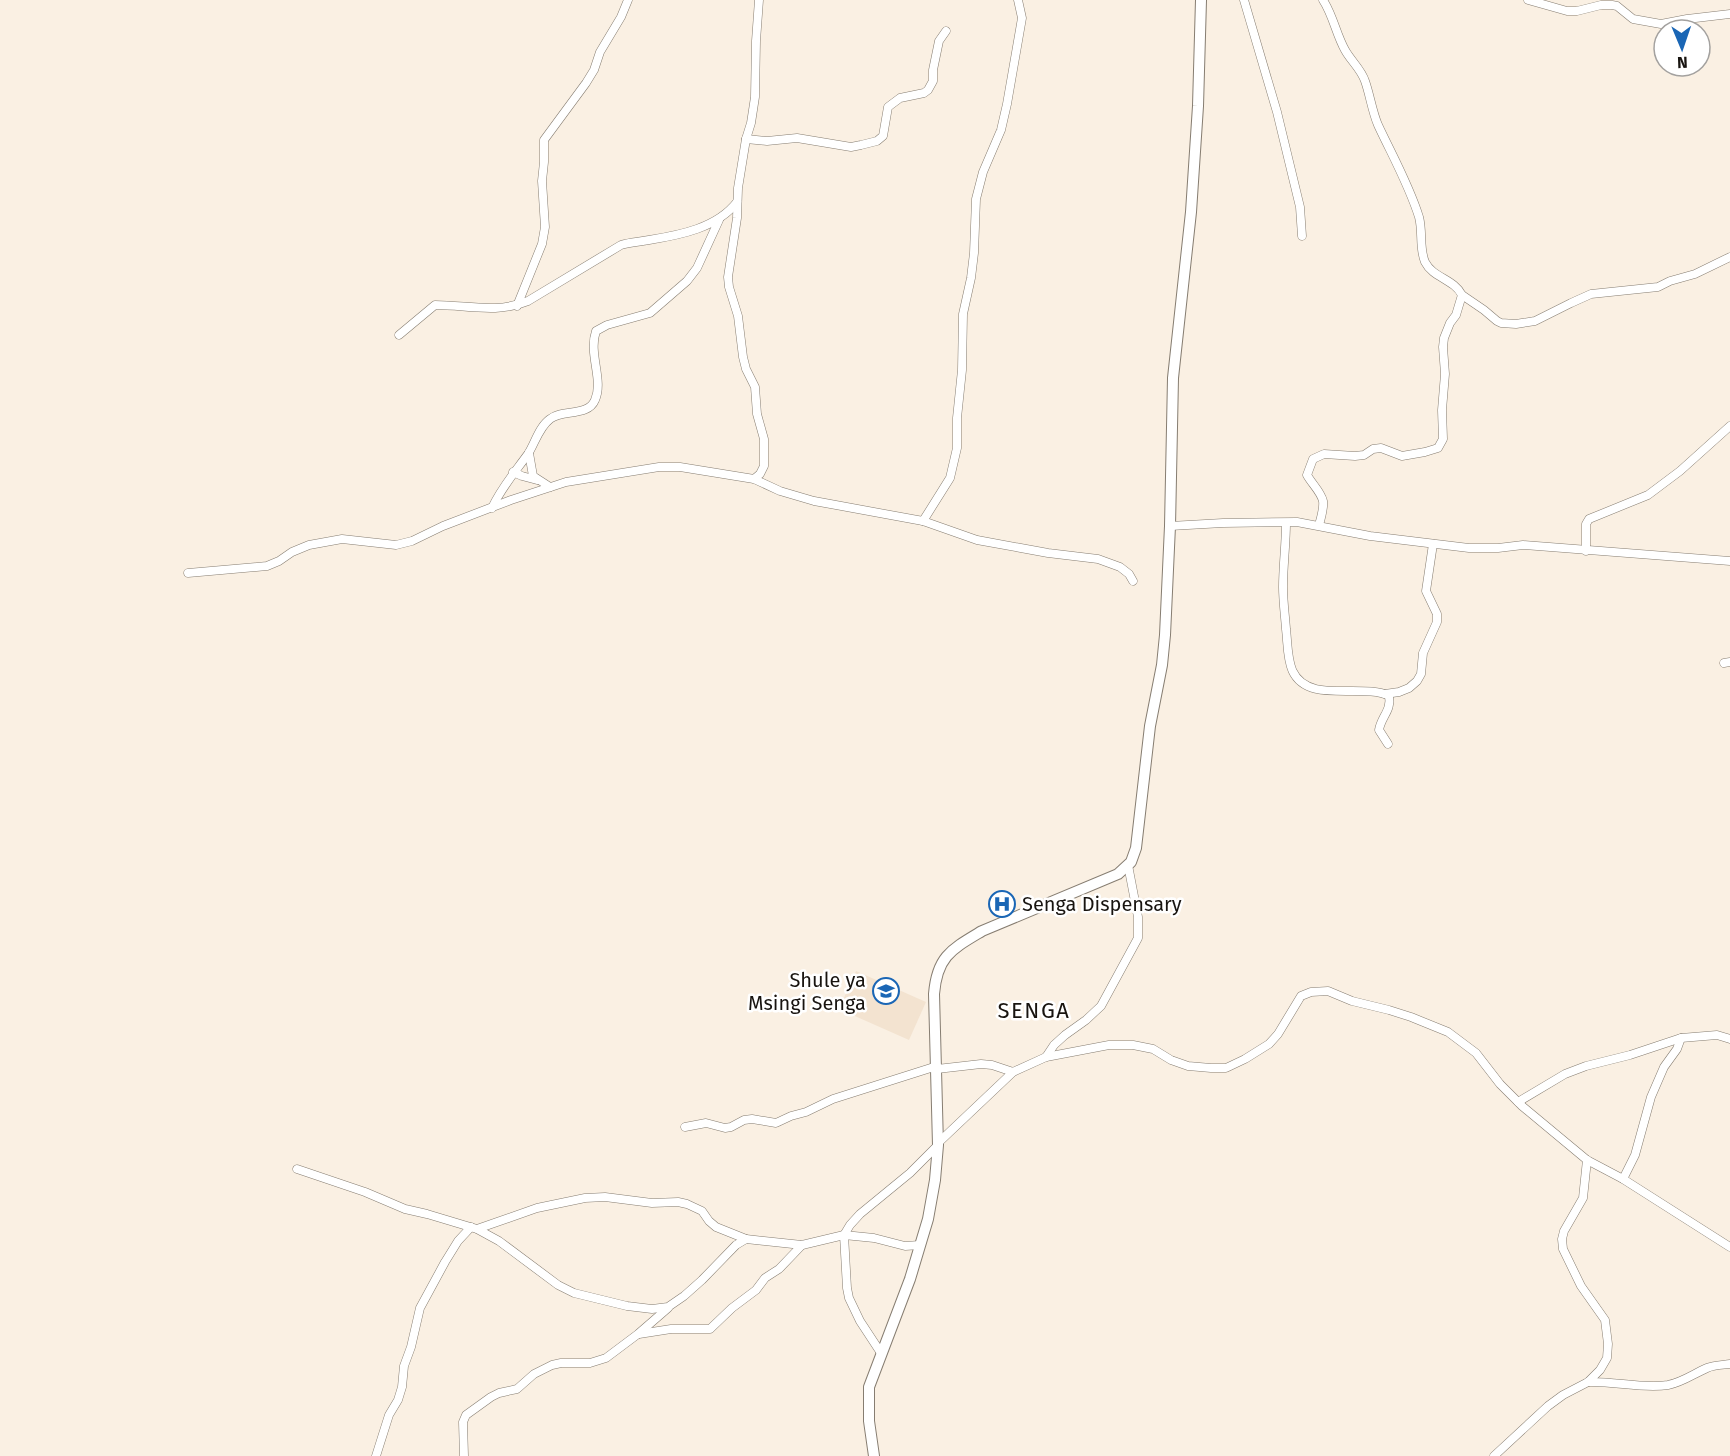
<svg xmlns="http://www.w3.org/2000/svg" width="1730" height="1456" viewBox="0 0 1730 1456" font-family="'Fira Sans',sans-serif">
<rect width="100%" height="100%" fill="#faf0e3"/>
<path fill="#f3e3d0" d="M856,971L926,1002L909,1040L839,1009Z"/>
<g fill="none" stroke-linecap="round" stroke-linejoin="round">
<defs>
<g id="street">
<path d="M1244,0L1277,112L1300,207L1302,236"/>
<path d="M1528,0L1567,11H1577L1601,5H1612L1617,6L1633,19L1661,24L1687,19L1730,14"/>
<path d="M746,139L767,141L797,138L851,147L861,145L877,141L883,136L888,107L900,98L924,93L928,90L933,81V70L939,41L946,31"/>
<path d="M1462,295L1484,310L1497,321L1501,323L1516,324L1535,321L1571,303L1591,294L1658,287L1670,281L1695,274L1730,257"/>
<path d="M517,306L542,244L545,227L542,181L544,162V140L586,83L594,70L600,52L621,17L628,0"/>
<path d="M399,335L435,305C468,305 496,314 528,301L621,245C630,242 639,242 649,240C680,235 717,228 737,202"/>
<path d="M529,453L533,476L550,487"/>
<path d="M513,472L522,476L537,480"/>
<path d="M754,479L760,474L764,466V439L757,414L755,387L746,369L743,357L738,316L729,287L728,277L737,218L738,188L746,139L751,123L755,97L756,41L759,0"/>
<path d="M492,508C501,488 515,472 528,454C535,443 539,427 550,419C562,409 588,417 595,400C604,380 588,354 596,331L607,325L650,313L687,281L697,268L719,220"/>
<path d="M923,521L950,478L957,448V418L962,370L963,314L971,278L974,253L976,199L983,172L1001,130L1007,104L1022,18L1018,0"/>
<path d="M1286,523C1286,544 1283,566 1283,587C1283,601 1285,615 1286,629C1289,654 1285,681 1316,689C1337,694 1373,687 1389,696C1392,710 1381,717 1379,730L1388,744"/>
<path d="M1319,525C1321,518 1324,508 1323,501C1321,492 1312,484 1307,475L1313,459L1324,454L1355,456L1364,455L1373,449L1381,448L1402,456L1425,452L1438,448L1443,439L1442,410L1445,374L1443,347L1444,338L1450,323L1456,315L1462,295C1454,279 1433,278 1425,262C1419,248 1423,232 1419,217C1409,185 1392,155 1378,125C1372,111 1370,95 1365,81C1361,69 1351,61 1345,50C1336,34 1333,15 1323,0"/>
<path d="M1170,526L1223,523L1297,522L1370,536L1469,548H1498L1523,545L1730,561"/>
<path d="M1586,551V524L1589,519L1648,495L1680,471L1730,426"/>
<path d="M188,573L267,566L279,561L292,552L309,545L342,539L396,545L412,541L443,526L511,500L566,482L659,467H680L754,479L780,491L814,501L923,521L977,540L1048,553L1098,559L1120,567L1129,574L1133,581"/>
<path d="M1724,663L1730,662"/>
<path d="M1385,694L1399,692L1409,688L1417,681L1421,674L1423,653L1437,622V614L1426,591L1433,544"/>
<path d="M1046,1057L1054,1045L1065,1035L1086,1020L1101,1006L1138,938V917L1128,865"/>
<path d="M937,1069L981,1064L992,1065L1013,1072"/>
<path d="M1518,1102L1565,1074L1586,1066L1630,1055L1681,1038L1717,1035L1730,1039"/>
<path d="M685,1127L706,1123L725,1128L731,1127L744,1120L752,1119L776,1123L791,1116L806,1112L833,1099L937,1066"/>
<path d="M938,1143L1013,1072L1046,1057L1109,1045H1133L1153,1049L1171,1060L1188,1066L1211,1068H1226L1245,1059L1269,1044L1278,1034L1301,996L1311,992L1328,991L1352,1001L1389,1010L1411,1017L1448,1032L1476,1053L1500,1084L1522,1106L1587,1160L1623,1179L1730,1247"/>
<path d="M297,1169L365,1192L405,1209L427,1214L477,1229L499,1241L558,1285L574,1293L627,1306L652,1309L668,1307L684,1296L702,1280L736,1245L746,1239L802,1245L844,1235L874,1238L905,1246L920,1245"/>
<path d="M1623,1179L1635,1155L1651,1097L1664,1067L1677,1049L1681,1038"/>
<path d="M477,1229L537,1208L585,1198L605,1197L652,1203L678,1202L687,1204L702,1211L709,1221L716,1227L746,1239"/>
<path d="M639,1334L671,1329H710L732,1308L756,1290L765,1278L779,1269L802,1245"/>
<path d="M881,1353L860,1321L849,1298L847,1288L844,1235L850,1225L860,1214L910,1173L938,1145"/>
<path d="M1588,1382C1615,1381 1642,1389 1668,1385C1683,1382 1693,1374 1707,1368C1714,1365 1722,1365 1730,1364"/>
<path d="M376,1456L389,1415L398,1400L402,1387L404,1366L411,1347L420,1308L445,1262L458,1241L471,1227"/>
<path d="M464,1456L463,1422L466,1415L491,1397L499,1393L517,1389L534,1374L552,1365L561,1363H590L606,1358L638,1334L668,1308"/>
<path d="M1494,1456L1548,1406L1563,1395L1588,1382L1600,1370L1607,1358L1608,1344L1605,1320L1581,1286L1563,1249L1562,1239L1564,1231L1583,1198L1587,1160"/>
</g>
<path id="secondary" d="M874,1456L869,1421V1387L910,1279L928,1219L935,1180L938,1145L934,994C937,956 952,949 982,931L1118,874L1131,862L1136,848L1150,726L1162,665L1165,635L1170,526L1173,378L1191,212L1198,106L1201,0"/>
</defs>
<use href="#street" stroke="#867d71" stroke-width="9"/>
<use href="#secondary" stroke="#867d71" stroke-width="12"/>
<use href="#street" stroke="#fff" stroke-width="8"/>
<use href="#secondary" stroke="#fff" stroke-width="10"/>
</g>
<defs>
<symbol id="hospital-ring" viewBox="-11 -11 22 22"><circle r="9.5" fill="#fff" stroke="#1a66b5" stroke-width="1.5"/><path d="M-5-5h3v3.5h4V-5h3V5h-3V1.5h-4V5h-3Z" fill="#1a66b5"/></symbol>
<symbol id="school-ring" viewBox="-11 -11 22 22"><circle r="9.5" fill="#fff" stroke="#1a66b5" stroke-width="1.5"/><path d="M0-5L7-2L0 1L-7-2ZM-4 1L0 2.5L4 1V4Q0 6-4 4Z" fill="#1a66b5"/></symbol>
</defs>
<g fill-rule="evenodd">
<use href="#hospital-ring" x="987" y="889" width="30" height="30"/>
<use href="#school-ring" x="871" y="976" width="30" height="30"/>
</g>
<g text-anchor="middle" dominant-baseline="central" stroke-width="5" stroke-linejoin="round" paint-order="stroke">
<g font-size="20" fill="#181410" stroke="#fff" text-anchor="start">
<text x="1022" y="904">Senga Dispensary</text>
<text x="866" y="980" text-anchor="end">Shule ya<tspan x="866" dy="23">Msingi Senga</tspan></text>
</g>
<g font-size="22" letter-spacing="1.5" fill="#181410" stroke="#fff">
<text x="1034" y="1010">SENGA</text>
</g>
</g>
<g transform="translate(1682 48) rotate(178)"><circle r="28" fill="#ffffff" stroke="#a3a19f" stroke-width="1.5"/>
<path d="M0-4.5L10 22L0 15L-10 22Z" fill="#1a66b5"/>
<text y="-9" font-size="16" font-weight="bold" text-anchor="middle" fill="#181410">N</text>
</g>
</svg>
